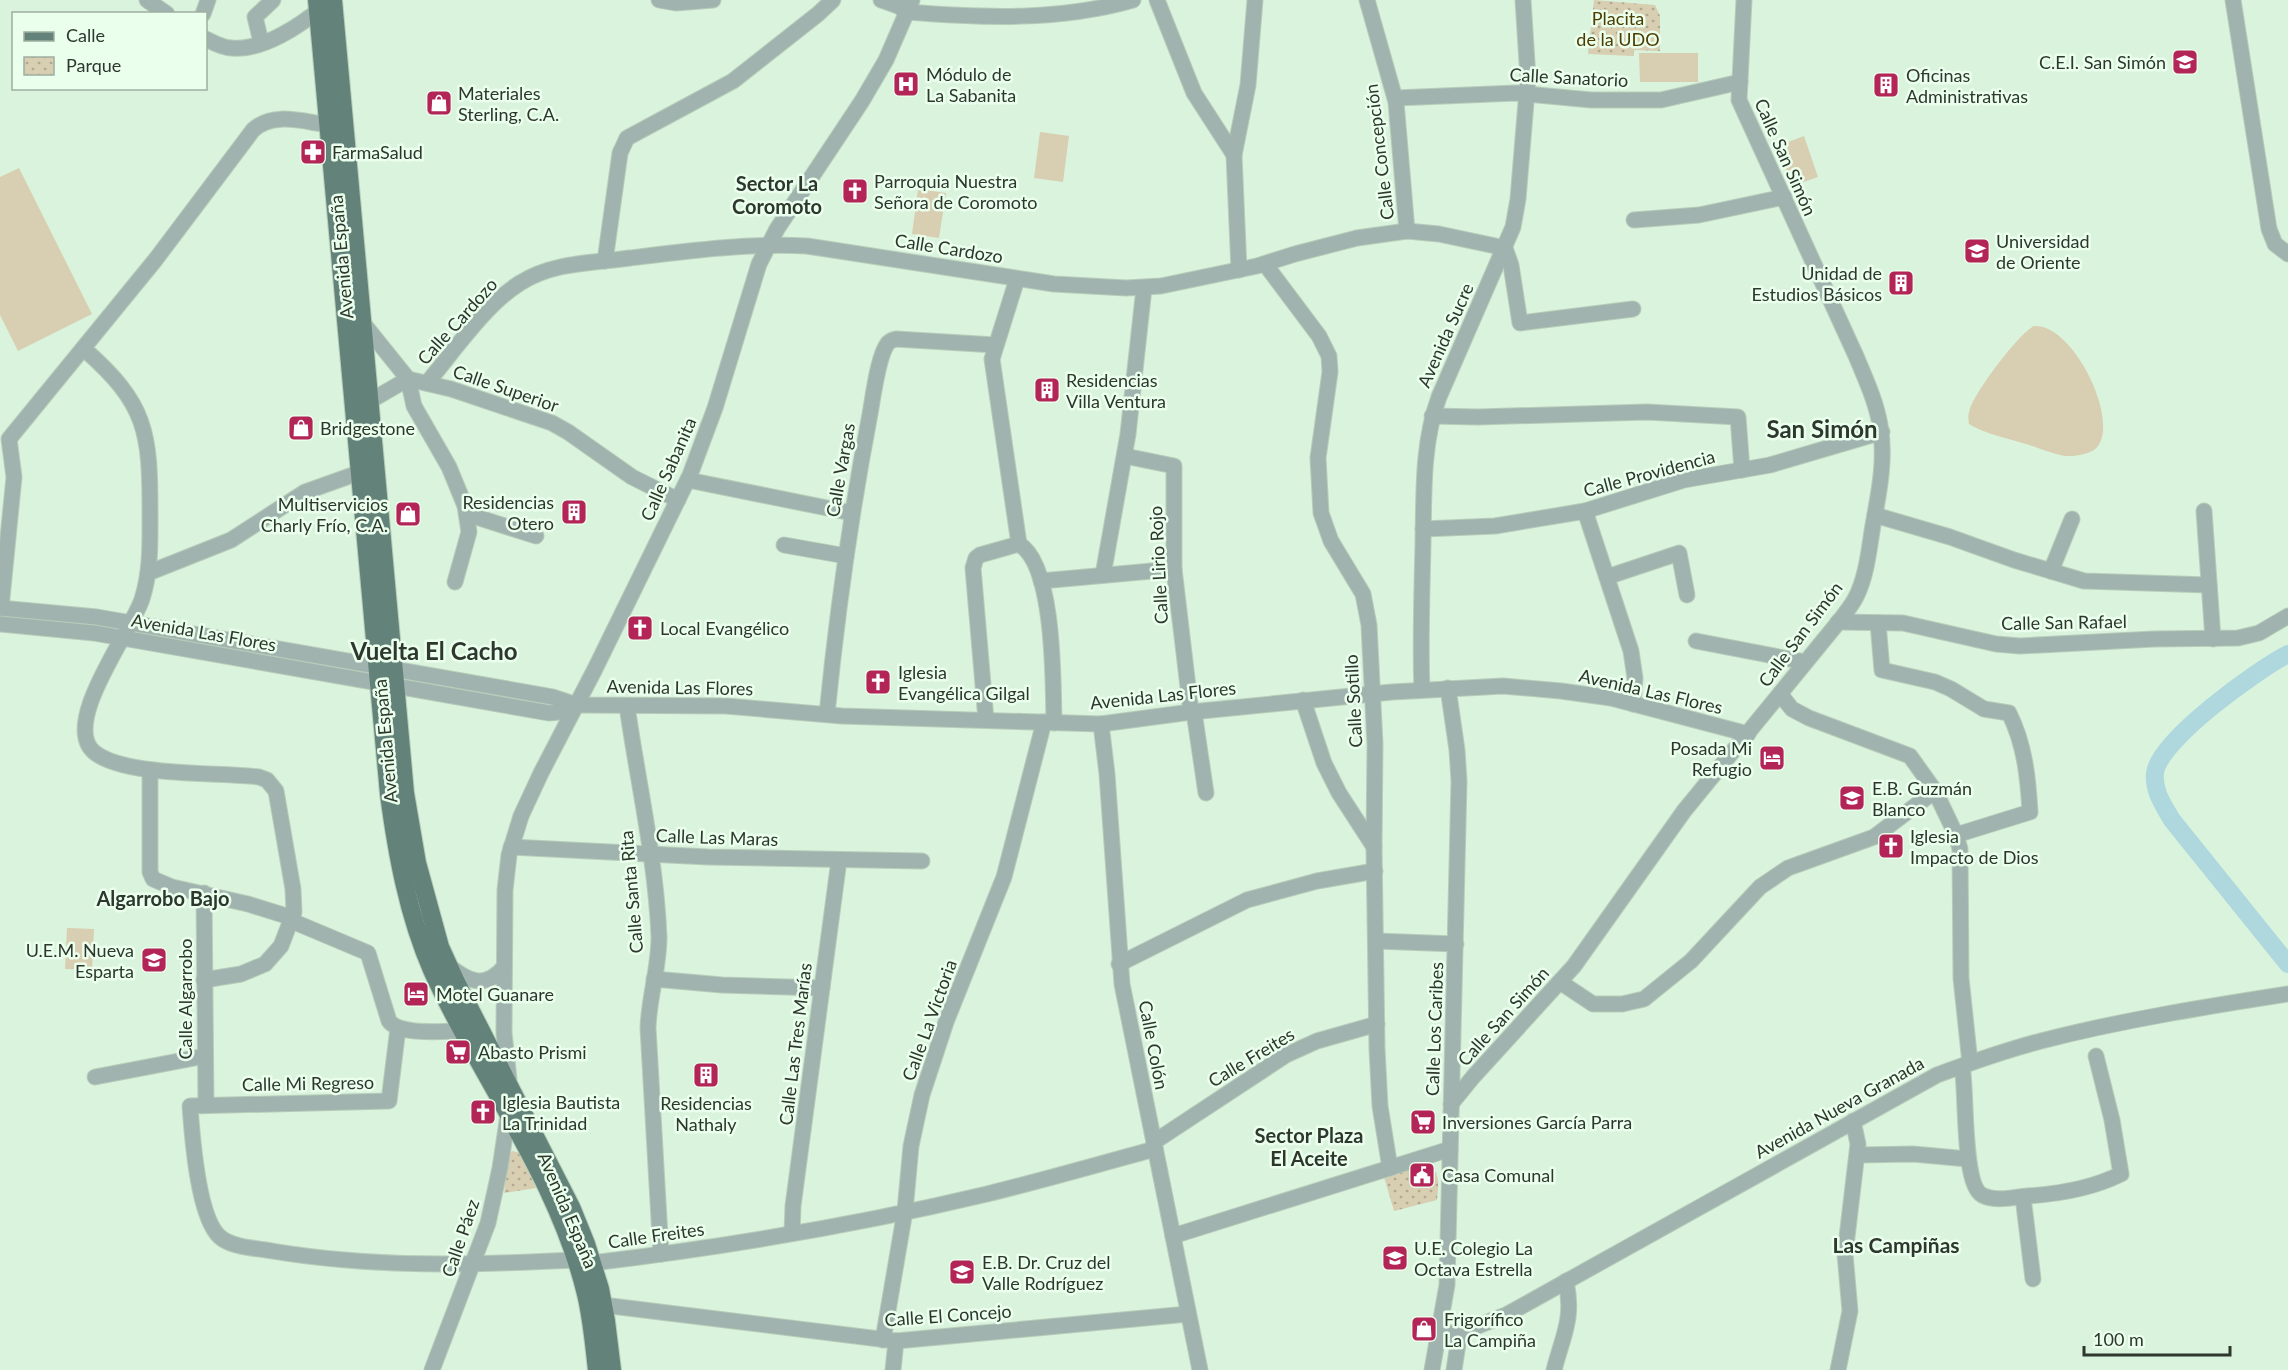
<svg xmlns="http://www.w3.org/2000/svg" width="2288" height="1370" viewBox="0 0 2288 1370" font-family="Lato,sans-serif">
<defs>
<pattern id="park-dots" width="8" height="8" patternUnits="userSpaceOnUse" patternTransform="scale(1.5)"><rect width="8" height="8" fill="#d8ceb1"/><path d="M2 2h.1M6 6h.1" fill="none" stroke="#b0a890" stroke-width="1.8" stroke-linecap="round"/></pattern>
</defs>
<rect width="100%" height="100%" fill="#daf3dd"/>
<g fill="#d8ceb1">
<path d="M1639,53H1698V82H1640Z"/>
<path d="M1040,132L1069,136L1063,182L1034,178Z"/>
<path d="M1804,136L1818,177L1792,186L1777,146Z"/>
<path d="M19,168L92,314L18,351L0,315V177Z"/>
<path d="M918,189L946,193L939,238L912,234Z"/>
<path d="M2034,326C2072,323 2119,417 2098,446C2093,453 2081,455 2073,456C2059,457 2043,449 2029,445C2010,439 1985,434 1969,424C1968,419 1968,414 1970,409C1975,392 2019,333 2034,326Z"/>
<path d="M67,928L94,929L92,970L65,969Z"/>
</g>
<g fill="url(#park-dots)">
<path d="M1594,0L1655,5L1660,16V51L1634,50V56L1588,54Z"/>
<path d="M512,1151L521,1153L536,1188L504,1193L509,1154Z"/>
<path d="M1421,1166L1432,1167C1441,1177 1438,1188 1437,1200L1394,1211L1384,1177Z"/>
</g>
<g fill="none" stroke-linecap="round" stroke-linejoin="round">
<path stroke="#aed8dd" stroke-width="18" d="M2288,654C2257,670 2159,740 2155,773C2153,791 2164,806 2172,820L2288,964"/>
<defs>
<g id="minor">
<path d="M147,0L167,14"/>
<path d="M659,0L676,3L713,0"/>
<path d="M881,0L898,6L908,12C983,18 1060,21 1133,0"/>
<path d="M1157,0L1194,93L1234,155"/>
<path d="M1367,0L1396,102L1407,231"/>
<path d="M2233,0L2269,229L2275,244L2288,254"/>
<path d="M203,14L208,0"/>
<path d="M206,39C214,43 223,48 232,48C263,51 301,25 324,6"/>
<path d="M261,42L255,17L273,0"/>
<path d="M1395,98L1516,93L1591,100H1661L1740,82"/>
<path d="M1634,220L1699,215L1784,197"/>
<path d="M605,261L620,153L627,138L733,81L818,14L833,0"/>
<path d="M1265,264L1319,336L1329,356L1330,372L1318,458L1321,513L1331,541L1363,594L1369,625L1375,744L1374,847L1377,1049L1380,1106L1390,1168"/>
<path d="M1239,270L1234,155L1248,85L1255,0"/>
<path d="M1017,279L992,359L1019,544"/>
<path d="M363,323L408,379L414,406L449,467L465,506L469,532L455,582"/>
<path d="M84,349C147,404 150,432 150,513C150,542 151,571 142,599C133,629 60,723 94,752C124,777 219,772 259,777L267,780L276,791L293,889L294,912L281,946L265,964L241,974L204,980"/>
<path d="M427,383C454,351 486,304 520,283C553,262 593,263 630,258C688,251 748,243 807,246L1054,284L1126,288L1161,286L1257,266L1295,254L1357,238L1407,231L1439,234L1505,248L1511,265L1520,323L1633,309"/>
<path d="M370,401L408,379L451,389L552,423L568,432L632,477L678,500"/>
<path d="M1432,416L1478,417L1647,412L1738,417L1742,470"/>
<path d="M1125,456L1174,466V569L1191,712"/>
<path d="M688,480L852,513"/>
<path d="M1585,511L1631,651L1635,678L1633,704"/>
<path d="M2204,511L2213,639"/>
<path d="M467,514L536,536"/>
<path d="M1875,515L1950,537L2014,560L2084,581L2209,585"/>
<path d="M1423,529L1495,526L1585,511L1684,480L1770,465L1882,432"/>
<path d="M784,545L846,556"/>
<path d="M2051,571L2072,519"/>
<path d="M148,573L231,540L305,492L361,472"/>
<path d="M1103,575L1128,434L1144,288"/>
<path d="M1607,577L1679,553L1687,595"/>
<path d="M1041,581L1174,569"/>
<path d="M0,608L97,617L553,697L577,705L726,706L842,716L1101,724L1191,712L1392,692L1503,686L1561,691L1611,698L1748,734"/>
<path d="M1,608L14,477L9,439L156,259L253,130C273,111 304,122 329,125"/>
<path d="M1838,622L1903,623L1996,644L2020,646L2154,639L2238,638L2259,633L2288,616"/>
<path d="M1878,623L1882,670L1935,682L1951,689L1984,709L2009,713C2025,745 2028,778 2030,812L1956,835"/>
<path d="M0,624L94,633L549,713L560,712L577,705"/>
<path d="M1696,641L1805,662"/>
<path d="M1422,690C1420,641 1422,592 1423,543C1424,494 1422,443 1439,397L1513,227L1518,199L1528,78L1523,0"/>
<path d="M1780,694L1792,709L1809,718L1910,756L1935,791L1956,835L1960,849L1961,978L1970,1063"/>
<path d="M1303,700L1324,763L1339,793L1374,847"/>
<path d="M627,706C638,783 656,860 659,937C659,968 649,997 648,1028L661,1254"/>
<path d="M1194,712L1206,793"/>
<path d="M827,714C837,613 851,513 870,414C873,398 878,355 888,343C891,340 892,340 896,339L995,345"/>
<path d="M986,720L973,568L976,558L980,555L1019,544C1055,565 1053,684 1054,723"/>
<path d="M1101,724L1107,774L1122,984L1200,1370"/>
<path d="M150,770V872L153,879L172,887L248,904L293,918"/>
<path d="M511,847L708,857L922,861"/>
<path d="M204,893L206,1105"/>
<path d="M292,921L368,953L389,1021C400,1036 445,1031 463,1031"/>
<path d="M1376,941L1456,944"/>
<path d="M1119,964L1247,900L1317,881L1375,871"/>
<path d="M448,965C467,981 485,990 504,967"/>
<path d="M654,979L722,985L822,988"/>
<path d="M1560,982L1593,1004H1622L1644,999L1691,961L1760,887L1788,868L1874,837L1935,791"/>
<path d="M398,1028L389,1101L190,1106C192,1135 198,1218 220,1237C233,1248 256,1248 272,1251C373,1268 474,1265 576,1260L592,1263C725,1247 857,1225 987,1194C1044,1180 1099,1164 1155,1149"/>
<path d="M1962,1066C1967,1091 1962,1184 1982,1195C1995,1202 2014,1197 2027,1196C2059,1194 2093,1188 2121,1174L2112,1120L2096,1056"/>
<path d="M95,1077L205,1056"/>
<path d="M509,1079L504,1033L505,890L509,855L521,816L541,773L595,669L690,475L715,408L759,264L777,229L862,101L886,60L912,0"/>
<path d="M1451,1104L1473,1077L1574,966L1684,811L1841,619C1846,612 1852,605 1856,597C1867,575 1869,549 1873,525C1879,492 1886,459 1880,425C1876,401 1865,378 1856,356L1739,100L1744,0"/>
<path d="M1154,1142L1286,1055L1317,1041L1377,1024"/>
<path d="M1858,1155L1913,1154L1968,1159"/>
<path d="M2023,1197L2033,1279"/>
<path d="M792,1233L793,1206L839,860"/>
<path d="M1173,1236L1450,1149"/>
<path d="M603,1305L896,1341L1188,1314"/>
<path d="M1438,1336L1470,1329L1506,1315L1937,1075C1972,1062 2006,1050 2041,1041C2122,1020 2205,1007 2288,994"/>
<path d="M883,1340L905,1211L911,1146L922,1095L946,1022L1004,877L1044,722"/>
<path d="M432,1370L488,1223L500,1168L508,1115"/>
<path d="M893,1370L896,1341"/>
<path d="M1432,1370L1447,1285L1459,781L1457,750L1448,688"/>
<path d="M1454,1370L1460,1331"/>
<path d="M1554,1370C1563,1335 1574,1319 1566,1281"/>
<path d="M1838,1370L1850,1311L1845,1254L1858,1144L1853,1121"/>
</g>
<g id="major">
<path d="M317,0L389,794C397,854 408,915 432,970C481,1079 558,1177 586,1294C592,1319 594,1344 597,1370"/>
<path d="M333,0L405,793L417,863L440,947L455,980L571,1207L586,1244L600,1289L606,1321L612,1370"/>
</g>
</defs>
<use href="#minor" stroke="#b7cdba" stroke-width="17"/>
<use href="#major" stroke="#b7cdba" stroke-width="20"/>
<use href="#minor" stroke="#a1b3ae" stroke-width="15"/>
<use href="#major" stroke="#63837a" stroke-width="18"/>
</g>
<defs>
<symbol id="school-square" viewBox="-11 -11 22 22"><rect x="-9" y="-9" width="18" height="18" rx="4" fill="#b32457" stroke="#ebffed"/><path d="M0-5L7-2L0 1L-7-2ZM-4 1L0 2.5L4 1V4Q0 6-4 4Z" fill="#fff"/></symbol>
<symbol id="hospital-square" viewBox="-11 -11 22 22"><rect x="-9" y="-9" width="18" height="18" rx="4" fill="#b32457" stroke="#ebffed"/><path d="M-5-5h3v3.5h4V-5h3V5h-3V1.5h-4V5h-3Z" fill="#fff"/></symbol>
<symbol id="building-square" viewBox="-11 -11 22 22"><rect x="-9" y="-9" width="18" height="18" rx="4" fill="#b32457" stroke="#ebffed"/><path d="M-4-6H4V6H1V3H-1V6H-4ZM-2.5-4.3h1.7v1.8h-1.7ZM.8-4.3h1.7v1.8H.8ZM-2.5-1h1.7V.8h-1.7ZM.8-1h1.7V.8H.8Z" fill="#fff"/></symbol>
<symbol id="shop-square" viewBox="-11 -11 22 22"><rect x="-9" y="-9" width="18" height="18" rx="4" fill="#b32457" stroke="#ebffed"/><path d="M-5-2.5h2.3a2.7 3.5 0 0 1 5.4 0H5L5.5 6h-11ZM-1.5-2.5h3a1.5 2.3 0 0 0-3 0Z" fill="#fff"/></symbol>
<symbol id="pharmacy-square" viewBox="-11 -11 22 22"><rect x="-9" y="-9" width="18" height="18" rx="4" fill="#b32457" stroke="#ebffed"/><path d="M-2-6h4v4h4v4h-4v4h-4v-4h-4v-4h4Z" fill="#fff"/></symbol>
<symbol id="church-square" viewBox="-11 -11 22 22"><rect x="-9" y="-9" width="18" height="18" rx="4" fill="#b32457" stroke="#ebffed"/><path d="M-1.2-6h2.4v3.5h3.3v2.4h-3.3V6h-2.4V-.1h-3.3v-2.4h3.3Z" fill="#fff"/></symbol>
<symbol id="university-square" viewBox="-11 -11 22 22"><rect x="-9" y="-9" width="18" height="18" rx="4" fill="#b32457" stroke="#ebffed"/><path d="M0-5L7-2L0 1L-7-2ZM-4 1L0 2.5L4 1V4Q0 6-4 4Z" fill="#fff"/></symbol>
<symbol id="hotel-square" viewBox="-11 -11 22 22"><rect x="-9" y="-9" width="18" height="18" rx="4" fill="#b32457" stroke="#ebffed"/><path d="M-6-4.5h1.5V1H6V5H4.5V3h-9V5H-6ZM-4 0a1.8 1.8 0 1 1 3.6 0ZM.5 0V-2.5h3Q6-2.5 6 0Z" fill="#fff"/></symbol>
<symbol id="supermarket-square" viewBox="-11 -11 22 22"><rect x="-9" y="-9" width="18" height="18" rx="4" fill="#b32457" stroke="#ebffed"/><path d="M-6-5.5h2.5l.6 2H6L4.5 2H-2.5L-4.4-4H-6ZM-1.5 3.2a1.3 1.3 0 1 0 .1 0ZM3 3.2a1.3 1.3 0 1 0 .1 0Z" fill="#fff"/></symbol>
<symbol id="civic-square" viewBox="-11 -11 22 22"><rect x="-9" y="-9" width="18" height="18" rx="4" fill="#b32457" stroke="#ebffed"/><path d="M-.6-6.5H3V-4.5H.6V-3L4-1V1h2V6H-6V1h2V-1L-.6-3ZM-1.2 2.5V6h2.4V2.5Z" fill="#fff"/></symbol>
</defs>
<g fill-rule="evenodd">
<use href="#school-square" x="2170" y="47" width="30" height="30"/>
<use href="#hospital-square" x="891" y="69" width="30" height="30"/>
<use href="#building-square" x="1871" y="70" width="30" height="30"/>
<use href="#shop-square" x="424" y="88" width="30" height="30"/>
<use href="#pharmacy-square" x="298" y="137" width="30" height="30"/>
<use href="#church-square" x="840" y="176" width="30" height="30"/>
<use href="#university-square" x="1962" y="236" width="30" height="30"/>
<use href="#building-square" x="1886" y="268" width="30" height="30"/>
<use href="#building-square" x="1032" y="375" width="30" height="30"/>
<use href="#shop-square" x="286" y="413" width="30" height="30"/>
<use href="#building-square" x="559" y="497" width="30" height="30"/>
<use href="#shop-square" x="393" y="499" width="30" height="30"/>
<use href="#church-square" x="625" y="613" width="30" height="30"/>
<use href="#church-square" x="863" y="667" width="30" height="30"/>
<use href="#hotel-square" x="1757" y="743" width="30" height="30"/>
<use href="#school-square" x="1837" y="783" width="30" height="30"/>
<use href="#church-square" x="1876" y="831" width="30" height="30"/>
<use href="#school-square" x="139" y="945" width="30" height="30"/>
<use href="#hotel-square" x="401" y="979" width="30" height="30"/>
<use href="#supermarket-square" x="443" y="1037" width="30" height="30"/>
<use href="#building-square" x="691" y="1060" width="30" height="30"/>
<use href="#church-square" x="468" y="1097" width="30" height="30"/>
<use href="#supermarket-square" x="1408" y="1107" width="30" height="30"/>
<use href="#civic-square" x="1407" y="1160" width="30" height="30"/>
<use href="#school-square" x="1380" y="1243" width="30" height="30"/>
<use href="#school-square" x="947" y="1257" width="30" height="30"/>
<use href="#shop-square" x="1409" y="1314" width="30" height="30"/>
</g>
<g text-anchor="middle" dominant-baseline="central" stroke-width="5" stroke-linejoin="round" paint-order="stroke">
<g font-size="18" fill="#4d3c00" stroke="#ebffed">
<text x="1618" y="18">Placita<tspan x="1618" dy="21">de la UDO</tspan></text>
</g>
<g font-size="18" fill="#2d372e" stroke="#ebffed" text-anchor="start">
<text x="2166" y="62" text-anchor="end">C.E.I. San Simón</text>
<text x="926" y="74">Módulo de<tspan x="926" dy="21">La Sabanita</tspan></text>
<text x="1906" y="75">Oficinas<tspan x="1906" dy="21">Administrativas</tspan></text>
<text x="458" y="93">Materiales<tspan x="458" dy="21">Sterling, C.A.</tspan></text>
<text x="332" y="152">FarmaSalud</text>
<text x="874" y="181">Parroquia Nuestra<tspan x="874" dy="21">Señora de Coromoto</tspan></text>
<text x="1996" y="241">Universidad<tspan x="1996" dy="21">de Oriente</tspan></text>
<text x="1882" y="273" text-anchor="end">Unidad de<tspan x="1882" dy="21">Estudios Básicos</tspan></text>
<text x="1066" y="380">Residencias<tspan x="1066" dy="21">Villa Ventura</tspan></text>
<text x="320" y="428">Bridgestone</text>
<text x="554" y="502" text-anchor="end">Residencias<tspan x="554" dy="21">Otero</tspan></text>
<text x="388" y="504" text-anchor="end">Multiservicios<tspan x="388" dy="21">Charly Frío, C.A.</tspan></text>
<text x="660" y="628">Local Evangélico</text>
<text x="898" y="672">Iglesia<tspan x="898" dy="21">Evangélica Gilgal</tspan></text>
<text x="1752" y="748" text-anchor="end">Posada Mi<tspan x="1752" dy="21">Refugio</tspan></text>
<text x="1872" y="788">E.B. Guzmán<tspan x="1872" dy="21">Blanco</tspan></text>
<text x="1910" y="836">Iglesia<tspan x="1910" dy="21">Impacto de Dios</tspan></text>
<text x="134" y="950" text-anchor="end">U.E.M. Nueva<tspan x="134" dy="21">Esparta</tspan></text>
<text x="436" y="994">Motel Guanare</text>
<text x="478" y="1052">Abasto Prismi</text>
<text x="502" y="1102">Iglesia Bautista<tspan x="502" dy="21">La Trinidad</tspan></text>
<text x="706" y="1103" text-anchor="middle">Residencias<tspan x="706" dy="21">Nathaly</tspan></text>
<text x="1442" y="1122">Inversiones García Parra</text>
<text x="1442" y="1175">Casa Comunal</text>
<text x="1414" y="1248">U.E. Colegio La<tspan x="1414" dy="21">Octava Estrella</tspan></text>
<text x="982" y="1262">E.B. Dr. Cruz del<tspan x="982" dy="21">Valle Rodríguez</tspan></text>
<text x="1444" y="1319">Frigorífico<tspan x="1444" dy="21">La Campiña</tspan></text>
</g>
<g font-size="18" fill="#2d372e" stroke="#ebffed">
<text transform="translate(1569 77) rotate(3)">Calle Sanatorio</text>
<text transform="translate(1379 152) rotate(-97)">Calle Concepción</text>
<text transform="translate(1786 157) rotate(66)">Calle San Simón</text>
<text transform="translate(949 248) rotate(9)">Calle Cardozo</text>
<text transform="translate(341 257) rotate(-95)">Avenida España</text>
<text transform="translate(457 321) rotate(-48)">Calle Cardozo</text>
<text transform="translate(1445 335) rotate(-66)">Avenida Sucre</text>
<text transform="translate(506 388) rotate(19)">Calle Superior</text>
<text transform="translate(668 469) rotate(-66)">Calle Sabanita</text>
<text transform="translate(840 470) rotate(-80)">Calle Vargas</text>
<text transform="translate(1649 473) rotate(-15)">Calle Providencia</text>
<text transform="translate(1158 565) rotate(-93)">Calle Lirio Rojo</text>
<text transform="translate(2064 622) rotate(-1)">Calle San Rafael</text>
<text transform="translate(204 632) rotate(10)">Avenida Las Flores</text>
<text transform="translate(1800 634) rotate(-53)">Calle San Simón</text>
<text transform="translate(680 687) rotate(1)">Avenida Las Flores</text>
<text transform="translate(1651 691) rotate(13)">Avenida Las Flores</text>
<text transform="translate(1163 695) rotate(-6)">Avenida Las Flores</text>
<text transform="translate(1353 701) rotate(-93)">Calle Sotillo</text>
<text transform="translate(385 741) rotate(-95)">Avenida España</text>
<text transform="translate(717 837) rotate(2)">Calle Las Maras</text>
<text transform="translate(631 892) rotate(-95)">Calle Santa Rita</text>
<text transform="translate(185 999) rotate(-90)">Calle Algarrobo</text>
<text transform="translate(1503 1016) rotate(-48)">Calle San Simón</text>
<text transform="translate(929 1020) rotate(-70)">Calle La Victoria</text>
<text transform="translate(1434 1029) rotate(-88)">Calle Los Caribes</text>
<text transform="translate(795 1044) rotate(-83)">Calle Las Tres Marías</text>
<text transform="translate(1154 1045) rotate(79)">Calle Colón</text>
<text transform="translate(1251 1057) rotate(-31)">Calle Freites</text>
<text transform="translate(308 1083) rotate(-1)">Calle Mi Regreso</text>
<text transform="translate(1839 1107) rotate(-29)">Avenida Nueva Granada</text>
<text transform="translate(568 1210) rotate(67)">Avenida España</text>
<text transform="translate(656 1235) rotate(-8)">Calle Freites</text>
<text transform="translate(460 1238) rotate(-71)">Calle Páez</text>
<text transform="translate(948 1315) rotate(-4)">Calle El Concejo</text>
</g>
<g font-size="20" font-weight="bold" fill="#2d372e" stroke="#ebffed">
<text x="777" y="183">Sector La<tspan x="777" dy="23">Coromoto</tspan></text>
<text x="163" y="898">Algarrobo Bajo</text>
<text x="1309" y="1135">Sector Plaza<tspan x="1309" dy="23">El Aceite</tspan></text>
</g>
<g font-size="21" font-weight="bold" fill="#2d372e" stroke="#ebffed">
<text x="1896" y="1244">Las Campiñas</text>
</g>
<g font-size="24" font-weight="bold" fill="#2d372e" stroke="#ebffed">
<text x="1822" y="428">San Simón</text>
<text x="434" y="650">Vuelta El Cacho</text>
</g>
</g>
<rect x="12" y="12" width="195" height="78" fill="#ebffed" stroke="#9fafa1" stroke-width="1.5"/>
<rect x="24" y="32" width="30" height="9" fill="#63837a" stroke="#9fafa1" stroke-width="1.5"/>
<text x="66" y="42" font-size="18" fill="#2d372e">Calle</text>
<rect x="24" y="57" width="30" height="18" fill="url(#park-dots)" stroke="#9fafa1" stroke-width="1.5"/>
<text x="66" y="72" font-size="18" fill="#2d372e">Parque</text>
<path d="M2084 1346v9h146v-9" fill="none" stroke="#2d372e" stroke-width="3"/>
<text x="2093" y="1346" font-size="18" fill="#2d372e" stroke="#ebffed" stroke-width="4.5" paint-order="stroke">100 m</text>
</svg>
